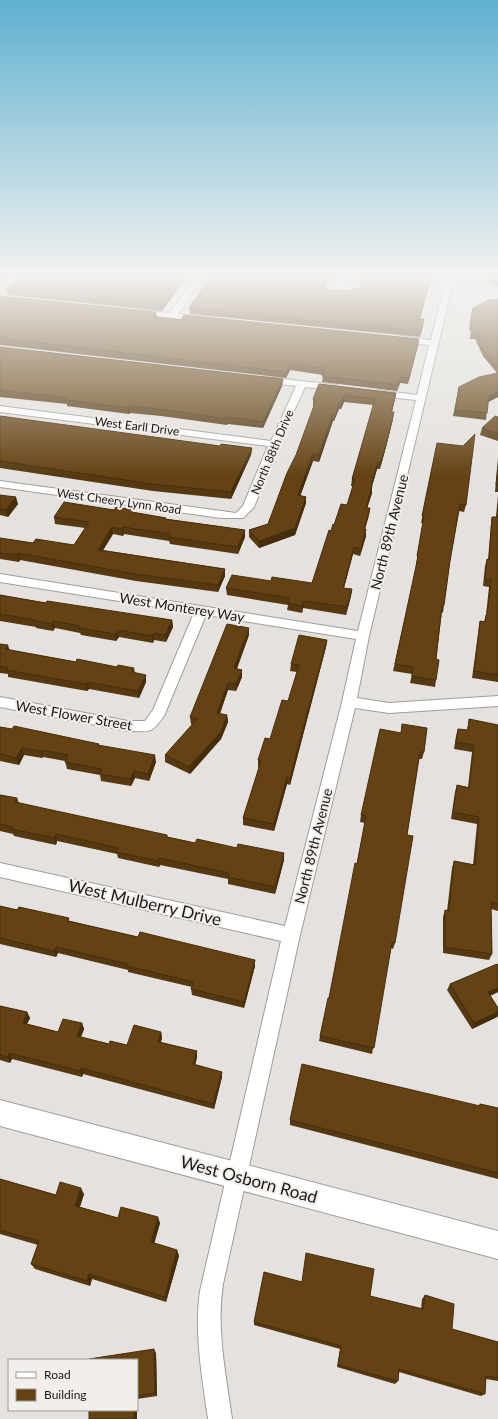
<svg xmlns="http://www.w3.org/2000/svg" width="498" height="1419" viewBox="0 0 498 1419" font-family="Lato,sans-serif">
<rect width="100%" height="100%" fill="#e4e1de"/>
<g fill="none" stroke-linecap="round" stroke-linejoin="round">
<defs>
<g id="minor">
<path d="M195,278H203L178,314L204,317L205,319L204,321L138,314L134,312L138,310L170,313Z"/>
<path d="M344,278H352C342,295 323,290 306,287L305,285C315,277 334,295 344,278Z"/>
<path d="M446,278H454L369,636L357,698L389,703L498,696V706L389,713L355,708L300,935L223,1284C216,1330 226,1374 232,1419H208C202,1376 194,1334 200,1291L281,941L0,877V863L285,926L342,702L356,639L206,615L164,716C150,735 151,731 128,731L0,707V697L128,721H145L153,710L194,613L0,582V574L358,631L416,400L378,396L373,393L378,390L417,395L429,345L400,342L396,339L400,336L431,340Z"/>
<path d="M265,377L337,385L342,388L337,391L305,387L279,444L254,507L243,518H221L0,487V481L236,513L243,506L268,446L0,412V406L271,441L296,386L262,382L260,380Z"/>
</g>
<path id="tertiary" d="M0,1100L498,1231V1259L0,1126Z"/>
</defs>
<use href="#minor" stroke="#a09d9a" stroke-width="2"/>
<use href="#tertiary" stroke="#a09d9a" stroke-width="2"/>
<use href="#minor" fill="#fff" fill-rule="evenodd"/>
<use href="#tertiary" fill="#fff" fill-rule="evenodd"/>
</g>
<g fill="#563910">
<path d="M186,278L162,311L8,295L6,289Z"/>
<path d="M277,278H332L330,283Z"/>
<path d="M364,278H431L420,319L423,326L420,337L190,314L189,308L327,289L347,291L360,288Z"/>
<path d="M487,278H498V287L488,283Z"/>
<path d="M0,296L157,317L418,345L408,384L400,383L397,391L322,382L323,375L290,370L286,378L0,345Z"/>
<path d="M498,299V397L488,402L486,420L453,416L459,387L497,373L483,356L475,339H470L471,330H469L473,308Z"/>
<path d="M0,347L283,379L282,386L263,428L228,424L227,425L161,416L130,413L129,414L67,406V404L0,397Z"/>
<path d="M319,384L396,393L395,399L392,412L393,419L385,451L380,469H377L372,486V493L367,508H370L369,515L365,529L366,536L360,556L353,554L344,588L352,589L351,596L346,615L303,608L302,613L287,610L288,605L227,595L226,588L271,581L312,583L331,531L347,505L353,486H351L352,479L373,405L344,402L341,409H339L334,421H333L319,462L313,461L300,496L306,497V503L295,535L259,548L249,537V530L268,524L296,455L314,406H313V399Z"/>
<path d="M0,416L220,446L252,448L251,455L231,499L153,491L0,468Z"/>
<path d="M498,417V441L480,435L482,428Z"/>
<path d="M437,443L466,505L464,512L459,511L450,561L444,605L443,613L442,612L436,659V680L435,687L410,683L412,674L393,671L417,564H416L423,523H421Z"/>
<path d="M498,457V492H495Z"/>
<path d="M0,495L18,504L8,517L0,515Z"/>
<path d="M498,495V682L472,678L479,628L480,621L484,622L486,615L489,587L483,586L485,566L487,559L488,560L491,524L492,517H496Z"/>
<path d="M134,513L166,518V519L245,530V537L238,554L170,544L169,541L124,534L123,536L113,534L103,550L225,569V576L218,592L136,581L20,560L19,562L0,559V538L33,543L74,545L85,528L55,524L54,517Z"/>
<path d="M0,595L46,603L172,620L173,627L166,642L154,640L153,643L119,637L116,641L81,635L80,633L55,628L53,631L36,628V627L0,621Z"/>
<path d="M249,635L237,669L242,670V677L236,691L228,690L220,714L227,715L228,722L221,739L190,774L165,762V755L192,725L191,724L190,717Z"/>
<path d="M327,640L326,647L290,785L287,784L274,831L243,825V818L259,768L258,767V760L270,739L288,701L297,672L290,671L291,664Z"/>
<path d="M0,644L9,650L76,662L117,667L134,668L135,673L146,682L139,698L89,689L87,691L8,677V674L0,673Z"/>
<path d="M469,719L498,725V911L491,909L492,954L489,960L443,953V917L445,910L447,911L452,868L454,861L473,865L477,824L451,819L455,792L457,785L468,787L472,752L454,749L456,736L458,729L467,730Z"/>
<path d="M0,727L99,745L156,762L149,781L135,778L131,786L101,781L100,775L67,769L65,761L43,757L42,758L24,755L19,765L0,761Z"/>
<path d="M401,733L424,752L422,759H419L407,835L395,943L393,949L391,948L372,1054L319,1041L320,1036L329,998L365,823L360,822L361,815Z"/>
<path d="M0,795L17,798L19,803L195,843L284,853V860L275,894L228,884V879L160,865L159,867L118,858L117,854L57,841L56,845L14,836L13,834L0,831Z"/>
<path d="M0,906L70,921L138,937L255,960V966L244,1008L192,995L191,989L192,987L128,972V970L58,953L56,957L0,944Z"/>
<path d="M498,965V992L490,996L498,1008V1016L497,1017L472,1029L447,990L450,984Z"/>
<path d="M0,1006L27,1012L30,1018L27,1024L58,1032L82,1023L84,1029L81,1037L109,1044L127,1045L161,1032L162,1038L161,1042L197,1051V1057L195,1065L222,1072V1077L214,1109L83,1074L82,1077L12,1059L10,1063L0,1060Z"/>
<path d="M480,1104L498,1108V1179L290,1125V1120L479,1106Z"/>
<path d="M0,1179L56,1195L84,1194L80,1207L118,1218L160,1223L154,1243L177,1250L179,1256L166,1302L92,1279L90,1286L35,1269L31,1264L38,1245L0,1234Z"/>
<path d="M302,1282L370,1296L421,1309L422,1299L425,1295L452,1329L498,1342V1381L486,1379L485,1394L481,1396L399,1372L398,1381L395,1384L337,1367L340,1349L254,1325V1322Z"/>
<path d="M156,1353L157,1396L137,1399V1360Z"/>
</g>
<g fill="#462e0d">
<path d="M0,278H13L0,283Z"/>
<path d="M182,278H186L162,311V305Z"/>
<path d="M330,278H332L330,283Z"/>
<path d="M430,278H431L418,325L419,319Z"/>
<path d="M156,312L157,318L153,317Z"/>
<path d="M424,319L423,326L420,337L421,331Z"/>
<path d="M419,339L418,345L408,384L409,378Z"/>
<path d="M290,364V370L286,378V372Z"/>
<path d="M400,377V383L397,391L398,385Z"/>
<path d="M283,379L282,386L263,428V422Z"/>
<path d="M498,392V397L488,402L489,396Z"/>
<path d="M396,393L395,399L390,419L391,412Z"/>
<path d="M344,395V402L341,409V403Z"/>
<path d="M339,403V409L334,421L335,415Z"/>
<path d="M129,406L130,413L129,414L128,408Z"/>
<path d="M394,412L393,419L380,469L381,462Z"/>
<path d="M333,414V421L319,462V455Z"/>
<path d="M252,448L251,455L231,499V492Z"/>
<path d="M313,454V461L298,502V495Z"/>
<path d="M378,462L377,469L370,493L371,486Z"/>
<path d="M372,486V493L365,515L366,508Z"/>
<path d="M16,497L18,504L8,517L6,510Z"/>
<path d="M306,497V503L295,535L259,548V541Z"/>
<path d="M370,508L369,515L363,536L364,529Z"/>
<path d="M112,527L113,534L99,557L98,550Z"/>
<path d="M123,527L124,534L123,536L122,529Z"/>
<path d="M366,529V536L360,556L361,549Z"/>
<path d="M245,530V537L238,554V547Z"/>
<path d="M354,547L353,554L342,595L343,588Z"/>
<path d="M18,553L20,560L19,562L17,555Z"/>
<path d="M225,569V576L218,592V585Z"/>
<path d="M352,589L351,596L346,615L347,607Z"/>
<path d="M304,601L303,608L302,613V606Z"/>
<path d="M172,620L173,627L166,642L165,635Z"/>
<path d="M53,621L55,628L53,631L52,624Z"/>
<path d="M249,628V635L234,675V668Z"/>
<path d="M118,630L119,637L116,641L115,634Z"/>
<path d="M154,633V640L153,643L152,636Z"/>
<path d="M327,640L326,647L290,785V778Z"/>
<path d="M8,645L10,652L5,649Z"/>
<path d="M242,670V677L236,691V684Z"/>
<path d="M146,675V682L139,698L138,691Z"/>
<path d="M87,682L89,689L87,691L86,684Z"/>
<path d="M228,683V690L217,720V713Z"/>
<path d="M227,715L228,722L221,739L190,774L189,767Z"/>
<path d="M22,748L24,755L19,765L16,758Z"/>
<path d="M41,750L43,757L42,758L40,751Z"/>
<path d="M155,755L156,762L149,781L148,774Z"/>
<path d="M134,771L135,778L131,786L130,779Z"/>
<path d="M287,777V784L274,831V824Z"/>
<path d="M56,834L57,841L56,845L54,838Z"/>
<path d="M284,853V860L275,894V887Z"/>
<path d="M159,858L160,865L159,867L158,861Z"/>
<path d="M56,947L58,953L56,957L54,951Z"/>
<path d="M255,960V966L244,1008V1002Z"/>
<path d="M498,988V992L485,998L488,992Z"/>
<path d="M27,1012L30,1018L25,1028L23,1023Z"/>
<path d="M498,1012L497,1017L472,1029L474,1023Z"/>
<path d="M82,1023L84,1029L79,1042L77,1036Z"/>
<path d="M161,1032L162,1038L159,1047L158,1042Z"/>
<path d="M197,1051V1057L194,1070L193,1064Z"/>
<path d="M9,1053L12,1059L10,1063L8,1057Z"/>
<path d="M81,1068L83,1074L82,1077L80,1071Z"/>
<path d="M222,1072V1077L214,1109L213,1104Z"/>
<path d="M81,1188L84,1194L78,1212L75,1206Z"/>
<path d="M158,1217L160,1223L153,1248L151,1242Z"/>
<path d="M177,1250L179,1256L166,1302L165,1297Z"/>
<path d="M89,1274L92,1279L90,1286L87,1281Z"/>
<path d="M154,1349L156,1353L157,1396L155,1393Z"/>
<rect x="134" y="1410" width="3" height="9"/>
</g>
<g fill="#644213" stroke="#462e0d">
<path d="M18,278H182L162,305L6,289Z"/>
<path d="M210,278H262L327,284L325,289L347,291L360,288L364,278H430L419,319H424L421,331L189,308Z"/>
<path d="M492,278H498V280Z"/>
<path d="M0,296L156,312L153,317L181,320L184,315L419,339L409,378L400,377L398,385L322,376L325,368L290,364L286,372L0,338Z"/>
<path d="M498,299V367L484,350L477,333L471,332L472,324H470L473,308L489,300Z"/>
<path d="M0,347L283,379L263,422L228,417L227,419L160,409L129,406L128,408L66,400L68,398L0,390Z"/>
<path d="M498,373V392L489,396L487,413L455,410L459,387L479,377Z"/>
<path d="M319,384L396,393L391,412H394L386,445L381,462H378L371,486H372L366,508H370L364,529H366L361,549L354,547L343,588L352,589L347,607L304,601L302,606L288,603L289,598L226,588L232,575L271,581L272,577L312,583L329,530L331,531L333,524L334,525L341,504L347,505L355,479H352L375,399L344,395L341,403H339L335,415L333,414L319,455L313,454L298,495L306,497L295,528L259,541L249,530L268,524L287,473L296,455L316,400L313,399Z"/>
<path d="M0,416L220,446L221,444L252,448L231,492L152,484L0,461Z"/>
<path d="M495,416L498,417V434L482,428Z"/>
<path d="M475,434L466,505L460,504L450,561L444,605H442L436,659L439,660L436,680L412,676L413,667L395,664L418,557L417,556L424,516H422L437,443L463,446Z"/>
<path d="M498,466V485H496Z"/>
<path d="M0,495L16,497L6,510L0,509Z"/>
<path d="M64,502L114,510L116,507L134,510L132,512L166,518L165,519L245,530L238,547L169,537L171,534L123,527L122,529L112,527L98,550L225,569L218,585L135,574L18,553L17,555L0,553V538L33,543L36,539L74,545L89,522L54,517Z"/>
<path d="M498,504V675L474,671L480,621L485,622L486,615H487L491,580L485,579L487,559L489,560L492,517H497Z"/>
<path d="M0,595L46,603L47,601L172,620L165,635L154,633L152,636L118,630L115,634L79,628L80,626L53,621L52,624L35,621V620L0,614Z"/>
<path d="M227,624L249,628L234,668L242,670L236,684L228,683L217,713L227,715L221,732L189,767L165,755L197,719L190,717Z"/>
<path d="M299,635L327,640L290,778L287,777L274,824L243,818L261,761L258,760L265,738L270,739L282,700L288,701L299,665L291,664Z"/>
<path d="M0,644L8,645L5,649L76,662L77,659L117,667L118,665L134,668L132,672L146,675L138,691L87,682L86,684L6,670L8,668L0,666Z"/>
<path d="M469,719L498,725V904L491,902L492,954L445,947V910L449,911L454,861L475,865L479,817L453,812L457,785L469,788L474,745L456,742L458,729L468,730Z"/>
<path d="M402,724L427,728L424,752H420L407,835L413,836L395,943L392,942L374,1048L320,1036L328,998H329L355,863L357,864L366,816L361,815L380,729L401,733Z"/>
<path d="M14,726L99,744L98,745L155,755L148,774L134,771L130,779L99,774L102,769L65,762L68,755L41,750L40,751L22,748L16,758L0,754V727L12,729Z"/>
<path d="M0,795L17,798L15,802L167,835V837L195,843L197,839L237,848L238,844L284,853L275,887L228,877L229,873L159,858L158,861L116,852L118,848L56,834L54,838L12,829L13,827L0,824Z"/>
<path d="M0,906L17,910L19,907L69,918L68,921L138,937L140,932L255,960L244,1002L191,989L194,982L127,966L128,964L56,947L54,951L0,938Z"/>
<path d="M497,964L498,965V988L488,992L498,1008V1012L474,1023L450,984Z"/>
<path d="M0,1006L27,1012L23,1023L58,1032L63,1019L82,1023L77,1036L109,1044L110,1041L127,1045L134,1025L161,1032L158,1042L197,1051L193,1064L222,1072L213,1104L81,1068L80,1071L9,1053L8,1057L0,1055Z"/>
<path d="M302,1064L480,1106V1104L498,1108V1173L290,1120Z"/>
<path d="M0,1179L56,1195L60,1182L81,1188L75,1206L118,1218L121,1207L158,1217L151,1242L177,1250L165,1297L89,1274L87,1281L31,1264L39,1241L0,1230Z"/>
<path d="M306,1253L374,1269L370,1296L423,1309L425,1295L454,1304L452,1329L498,1342V1378L486,1376L485,1394L399,1369L398,1381L338,1365L341,1346L254,1322L264,1272L302,1282Z"/>
<path d="M154,1349L155,1393L137,1396V1360H89V1359Z"/>
<rect x="89" y="1410" width="45" height="9"/>
</g>
<linearGradient id="sky" x2="0" y2="1"><stop stop-color="#5fb0d0"/><stop offset="0.58" stop-color="#f3f2f0"/><stop offset="1" stop-color="#f3f2f0" stop-opacity="0"/></linearGradient>
<rect width="498" height="477" fill="url(#sky)"/>
<g text-anchor="middle" dominant-baseline="central" stroke-width="4" stroke-linejoin="round" paint-order="stroke">
<g font-size="12" fill="#1b1a19" stroke="#f1eeeb">
<text transform="translate(137 426) rotate(7)">West Earll Drive</text>
<text transform="translate(272 452) rotate(-67)">North 88th Drive</text>
<text transform="translate(119 501) rotate(8)">West Cheery Lynn Road</text>
</g>
<g font-size="14" fill="#1b1a19" stroke="#f1eeeb">
<text transform="translate(389 532) rotate(-76)">North 89th Avenue</text>
<text transform="translate(182 607) rotate(9)">West Monterey Way</text>
<text transform="translate(74 715) rotate(10)">West Flower Street</text>
<text transform="translate(313 846) rotate(-76)">North 89th Avenue</text>
</g>
<g font-size="17" fill="#1b1a19" stroke="#f1eeeb">
<text transform="translate(145 902) rotate(13)">West Mulberry Drive</text>
<text transform="translate(249 1179) rotate(15)">West Osborn Road</text>
</g>
</g>
<rect x="8" y="1359" width="130" height="52" fill="#f1eeeb" stroke="#9b9997"/>
<rect x="16" y="1372" width="20" height="6" fill="#ffffff" stroke="#9b9997"/>
<text x="44" y="1379" font-size="12" fill="#1b1a19">Road</text>
<rect x="16" y="1389" width="20" height="12" fill="#644213" stroke="#9b9997"/>
<text x="44" y="1399" font-size="12" fill="#1b1a19">Building</text>
</svg>
